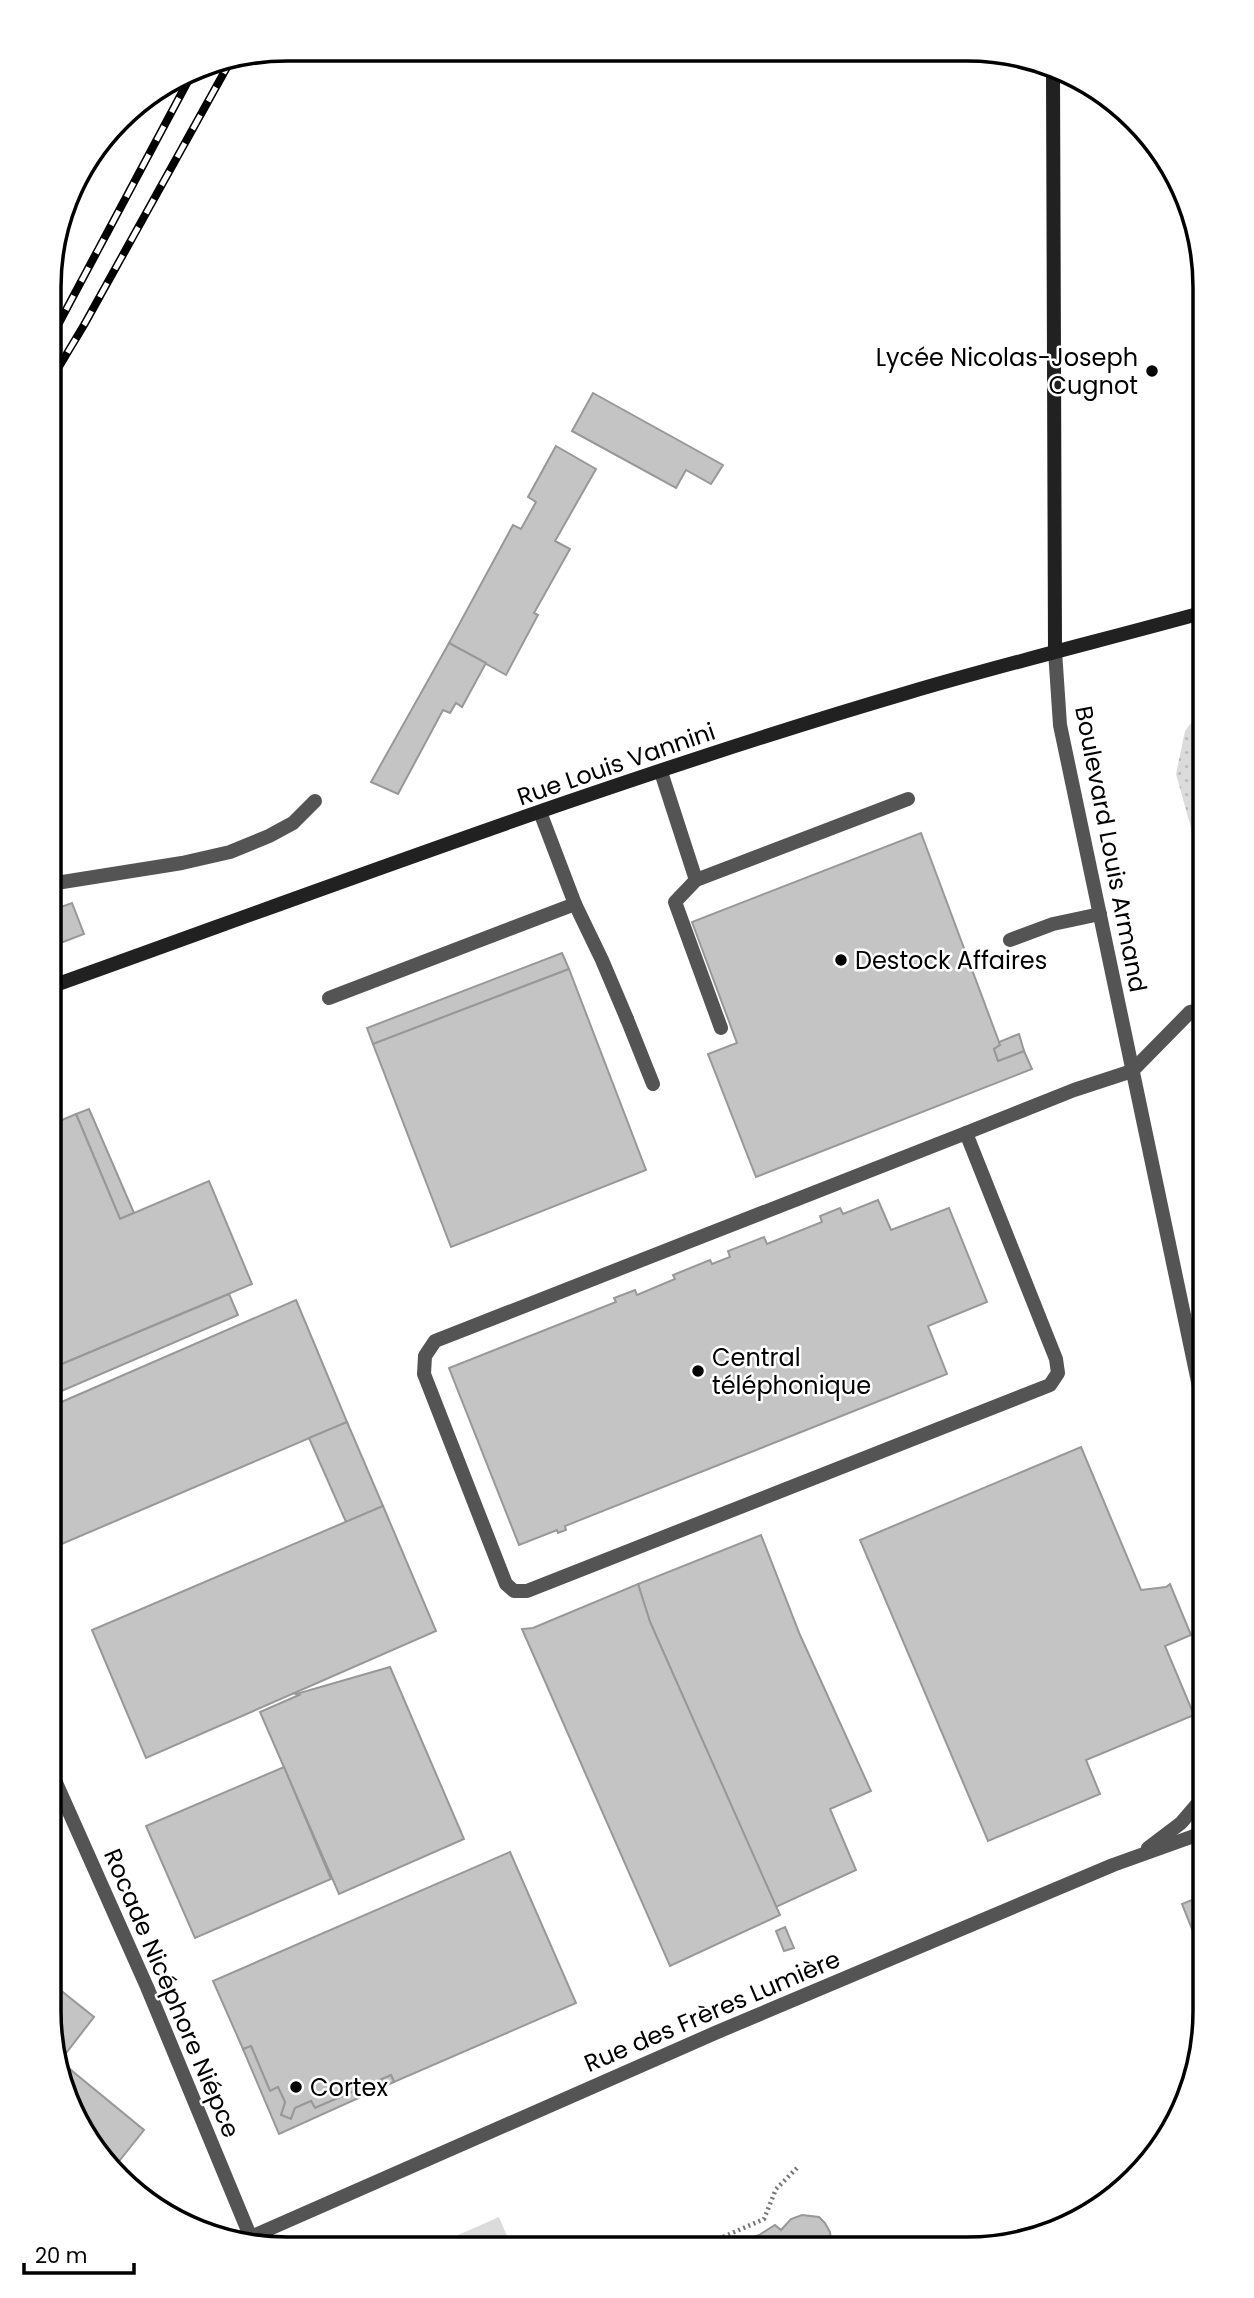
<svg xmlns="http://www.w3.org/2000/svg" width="1254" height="2298" viewBox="0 0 1254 2298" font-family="Poppins,sans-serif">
<defs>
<pattern id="grass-dots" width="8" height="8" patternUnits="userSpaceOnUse" patternTransform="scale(1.75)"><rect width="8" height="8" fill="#dbdbdb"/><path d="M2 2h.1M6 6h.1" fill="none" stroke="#bababa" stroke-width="1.8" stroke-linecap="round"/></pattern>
</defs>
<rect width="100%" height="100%" fill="#fff"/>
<path fill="url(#grass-dots)" d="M1205,705V818L1201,815H1194L1205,854V878L1176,774L1185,731Z"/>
<path fill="#dbdbdb" d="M499,2217L512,2248L431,2247Z"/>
<g fill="#c4c4c4" stroke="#989898" stroke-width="2">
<path d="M593,393L723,465L711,484L686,470L676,488L572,431Z"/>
<path d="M556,446L596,469L555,541L570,549L534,613L538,615L506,675L449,643L513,525L521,529L536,502L528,497Z"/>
<path d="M449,643L486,663L462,707L456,703L450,713L443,710L398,794L371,782Z"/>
<path d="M921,833L999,1042L1000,1045L994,1049L998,1061L1024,1051L1032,1069L756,1177L708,1054L737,1043L692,922Z"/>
<path d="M72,903L84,934L50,947V911Z"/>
<path d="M562,953L569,969L373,1044L367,1028Z"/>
<path d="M569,969L646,1170L451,1247L373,1044Z"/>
<path d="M1019,1034L1024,1051L998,1061L994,1049L1000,1045L999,1042Z"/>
<path d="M89,1109L134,1213L120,1219L76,1114Z"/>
<path d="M76,1114L120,1219L209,1181L252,1284L50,1369V1125Z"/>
<path d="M878,1200L891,1230L949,1208L987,1302L928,1326L947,1374L565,1526L566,1530L558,1533L557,1530L519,1545L449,1368L616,1302L614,1298L635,1290L637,1295L675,1279L673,1275L710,1260L712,1264L730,1257L728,1251L764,1237L767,1244L822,1222L820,1216L840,1208L843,1214Z"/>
<path d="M229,1294L238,1315L50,1396V1369Z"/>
<path d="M296,1300L347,1422L50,1549V1407Z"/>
<path d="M347,1422L383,1506L346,1522L309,1438Z"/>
<path d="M1081,1447L1141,1590L1166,1587L1170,1584L1191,1635L1165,1646L1194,1715L1086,1760L1100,1794L988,1841L860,1540Z"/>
<path d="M383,1506L436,1631L146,1758L92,1630Z"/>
<path d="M761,1535L800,1635L871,1791L830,1809L856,1870L776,1907L650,1622L638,1584Z"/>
<path d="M638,1584L650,1622L780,1915L670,1966L522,1629L533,1628Z"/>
<path d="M390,1667L464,1839L339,1894L260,1712L299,1695L296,1694Z"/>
<path d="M284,1767L331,1879L195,1938L146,1826Z"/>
<path d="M510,1852L576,2003L394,2082L391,2075L315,2108L311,2101L295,2108L291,2119L281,2115L285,2102L278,2087L270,2091L251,2046L243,2049L213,1981Z"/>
<path d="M1204,1895V1959L1182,1904Z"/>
<path d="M785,1927L794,1948L784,1951L776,1931Z"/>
<path d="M49,1981L94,2017L60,2061L144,2130L112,2170L98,2155L62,2088L49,2010Z"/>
<path d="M251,2046L270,2091L278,2087L285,2102L281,2115L291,2119L295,2108L311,2101L315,2108L391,2075L394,2082L279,2134L243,2049Z"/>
<path d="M802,2215L819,2217L825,2223L830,2232L832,2249L728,2248L759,2235L775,2225L781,2230L791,2219Z"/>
</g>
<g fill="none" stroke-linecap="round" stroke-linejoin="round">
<path stroke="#767676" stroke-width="4.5" stroke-dasharray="2 3.5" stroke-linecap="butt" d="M698,2248L764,2219L776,2189L798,2167"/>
<g stroke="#545454" stroke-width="14">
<path d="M50,884L182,863L230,852L269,836L293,823L315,801"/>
<path d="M1010,940L1053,924L1100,914"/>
<path d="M329,998L575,904"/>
<path d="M627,1019L653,1084"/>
<path d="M721,1028L675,902L696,880L908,799"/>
<path d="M966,1133L1056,1359L1058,1373L1050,1385L527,1591H514L506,1584L424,1374L425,1356L435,1341Z"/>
<path d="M966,1133L1074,1090L1132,1071L1190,1012L1205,1008"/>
</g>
<g stroke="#545454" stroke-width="14">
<path d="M1055,651L1060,725L1205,1415"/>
<path d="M661,772L696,880"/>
<path d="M540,812L575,904L602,960L627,1019"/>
<path d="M49,1767L147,1987L251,2238"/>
<path d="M1148,1848L1181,1823L1205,1795"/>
<path d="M242,2241L715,2033L1113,1865L1205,1832"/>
</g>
<g stroke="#212121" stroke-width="14">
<path d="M1053,73L1055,651"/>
<path d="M50,987C335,885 620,777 910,692C1008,663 1107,639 1205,612"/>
</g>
<defs>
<g id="rail">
<path d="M51,338L195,68"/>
<path d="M51,380L84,325L231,60"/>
</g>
</defs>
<use href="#rail" stroke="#000" stroke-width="8"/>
<use href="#rail" stroke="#fff" stroke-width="5" stroke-dasharray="16" stroke-linecap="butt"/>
</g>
<g fill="#000" stroke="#fff" stroke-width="2.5">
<circle cx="1152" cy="371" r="7"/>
<circle cx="841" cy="960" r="7"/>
<circle cx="698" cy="1371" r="7"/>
<circle cx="296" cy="2087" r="7"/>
</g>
<g text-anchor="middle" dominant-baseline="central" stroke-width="5" stroke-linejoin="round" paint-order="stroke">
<g font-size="24" fill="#000" stroke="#fff" text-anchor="start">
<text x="1138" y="357" text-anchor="end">Lycée Nicolas-Joseph<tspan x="1138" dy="28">Cugnot</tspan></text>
<text x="855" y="960">Destock Affaires</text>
<text x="712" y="1357">Central<tspan x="712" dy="28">téléphonique</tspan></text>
<text x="310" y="2087">Cortex</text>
</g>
<g font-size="24" fill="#000" stroke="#fff">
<text transform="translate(616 764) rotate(-19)">Rue Louis Vannini</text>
<text transform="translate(1111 849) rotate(79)">Boulevard Louis Armand</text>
<text transform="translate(172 1993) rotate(67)">Rocade Nicéphore Niépce</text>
<text transform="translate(712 2011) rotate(-23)">Rue des Frères Lumière</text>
</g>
</g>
<path d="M0 0H1254V2298H0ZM287 61H967A226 226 0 0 1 1193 287V2011A226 226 0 0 1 967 2237H287A226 226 0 0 1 61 2011V287A226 226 0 0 1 287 61Z" fill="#fff" fill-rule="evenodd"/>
<path fill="none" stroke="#000" stroke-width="3.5" d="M287 61H967A226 226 0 0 1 1193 287V2011A226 226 0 0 1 967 2237H287A226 226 0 0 1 61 2011V287A226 226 0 0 1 287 61Z"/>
<path d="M24 2263v10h110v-10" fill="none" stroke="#000000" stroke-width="3.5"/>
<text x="35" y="2263" font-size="21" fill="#000000" stroke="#ffffff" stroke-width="5" paint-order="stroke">20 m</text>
</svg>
